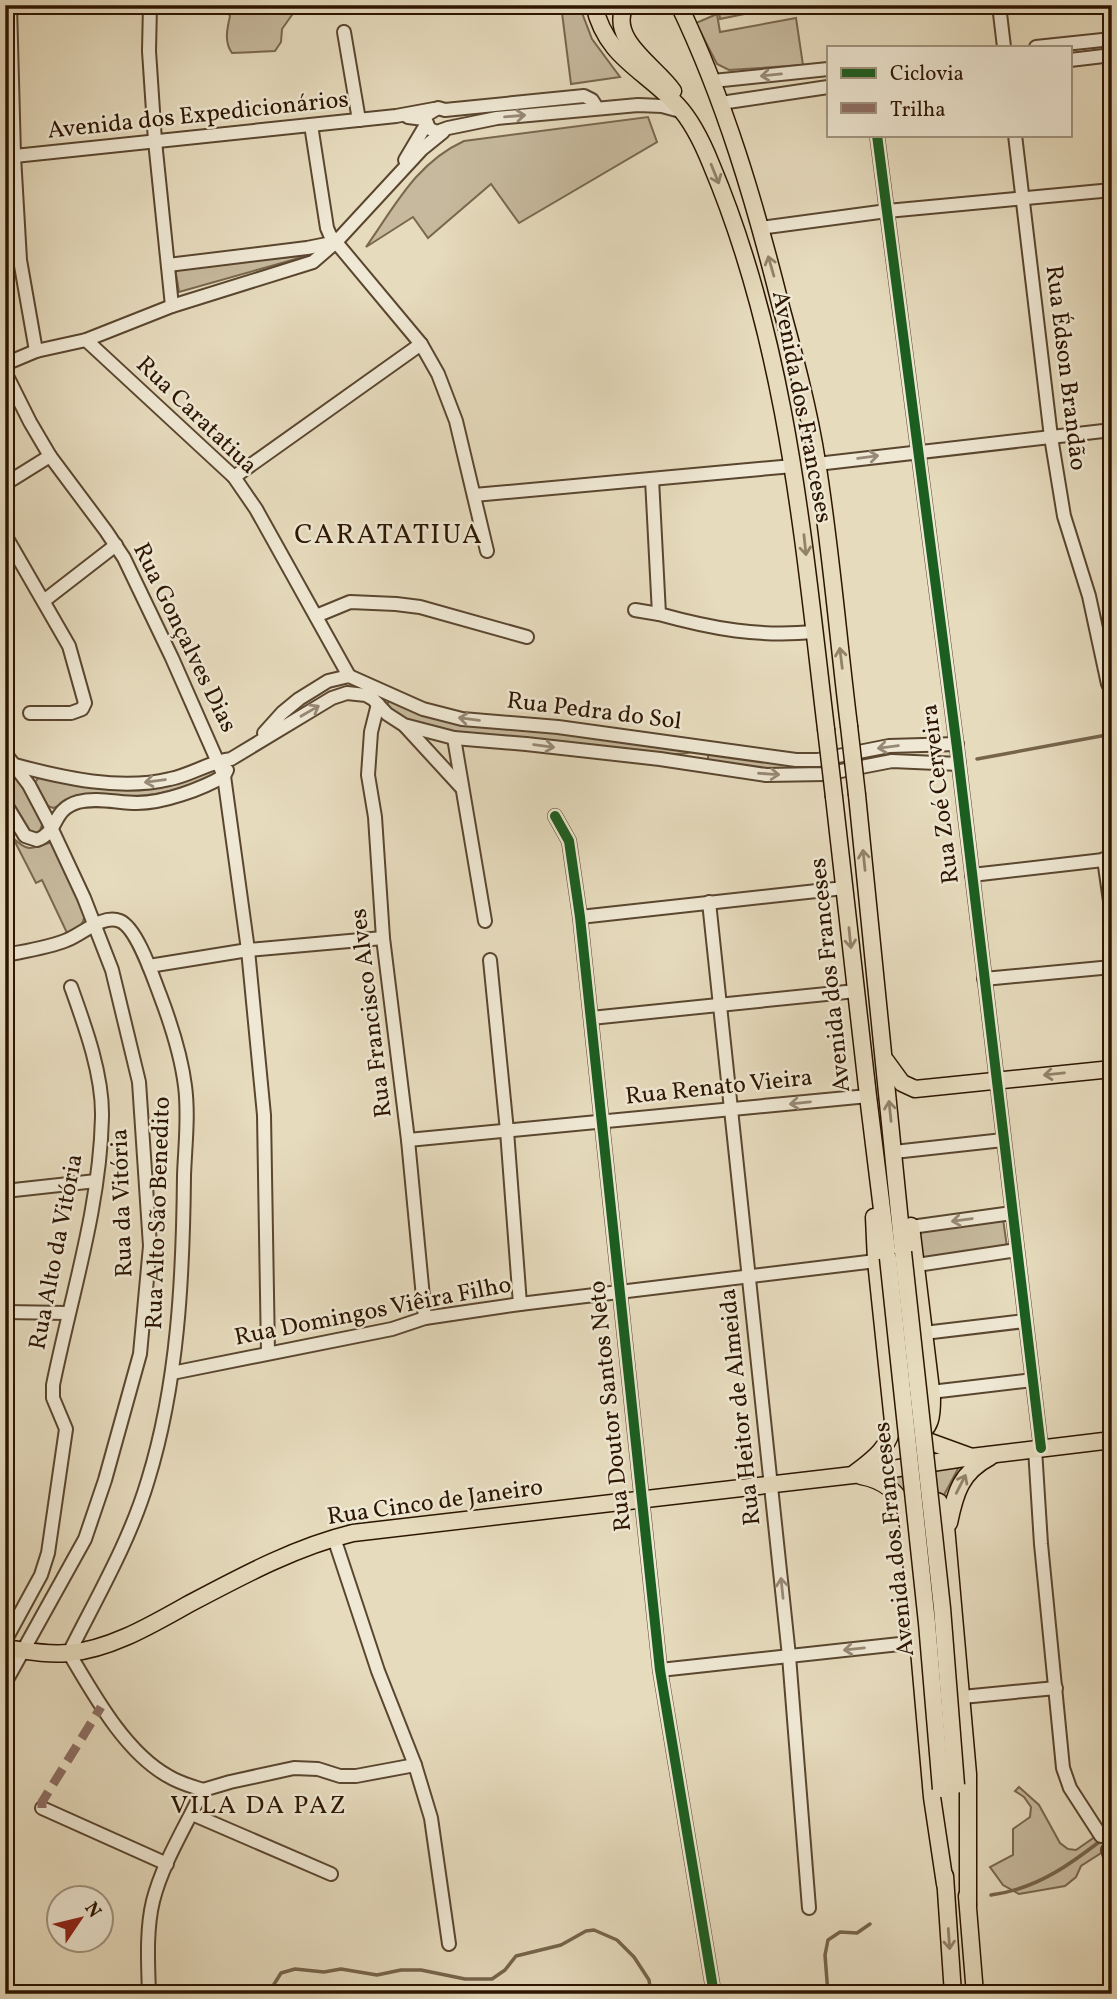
<svg xmlns="http://www.w3.org/2000/svg" width="1117" height="1999" viewBox="0 0 1117 1999" font-family="Vollkorn,serif">
<rect width="100%" height="100%" fill="#e6dbbd"/>
<filter id="stains"><feTurbulence type="fractalNoise" baseFrequency=".00286" numOctaves="4"/><feColorMatrix values="0 0 0 0 .2 0 0 0 0 .09 0 0 0 0 .02 0 0 0 .5 -.17"/></filter>
<radialGradient id="worn" r=".72"><stop offset=".6" stop-color="#630" stop-opacity="0"/><stop offset="1" stop-color="#630" stop-opacity=".3"/></radialGradient>
<g fill="#c6b99d" stroke="#79674e" stroke-width="2">
<path d="M223,5H299L282,29L281,42L275,51L232,53C224,42 227,29 230,16Z"/>
<path d="M561,5H579L592,39L620,77L571,84Z"/>
<path d="M718,5H772L773,8L720,19Z"/>
<path d="M717,14L720,32L796,18L803,65L729,70L717,64L696,23Z"/>
<path d="M648,117L657,142L519,223L491,184L428,238L413,217L366,247C395,206 416,163 464,141Z"/>
<path d="M310,255L179,292L175,268Z"/>
<path d="M389,700L464,724L588,736L693,751C685,756 672,752 662,756C622,752 583,747 543,743C501,738 418,736 387,706Z"/>
<path d="M708,752L814,765L815,770L775,771L708,760Z"/>
<path d="M5,762L26,790L43,822L39,833L32,835L24,828L5,793Z"/>
<path d="M211,769L216,770L217,774C192,786 161,796 132,796C120,797 107,793 94,794C79,796 67,803 53,808L48,806L35,782L40,776L105,788Z"/>
<path d="M13,838C31,855 33,846 53,842L84,910C86,924 79,928 68,935L42,880L36,883Z"/>
<path d="M1003,1219L1007,1247L923,1258L918,1231Z"/>
<path d="M960,1465L944,1495L910,1501L885,1477Z"/>
<path d="M1019,1787L1039,1805L1060,1843L1068,1849L1076,1850L1112,1825V1846L1081,1866L1076,1877L1065,1886L1019,1894L1003,1885L990,1867L1013,1855V1829L1030,1817L1031,1807L1024,1797L1015,1791Z"/>
</g>
<g fill="none" stroke-linecap="round" stroke-linejoin="round">
<g stroke="#76644b" stroke-width="3.5">
<path d="M977,759L1112,734"/>
<path d="M991,1895C1039,1889 1075,1861 1112,1832"/>
<path d="M268,1994L281,1973L295,1969L324,1972L341,1969L377,1975L401,1970H421L465,1979H492L505,1970L516,1956L561,1945L586,1931L594,1930L617,1940L634,1957L649,1980L651,1994"/>
<path d="M828,1994L825,1955L828,1940L840,1932L857,1933L870,1924"/>
</g>
<defs>
<g id="minor">
<path d="M10,5L14,156L20,260L36,351"/>
<path d="M150,5L149,51L155,141L172,306"/>
<path d="M999,5L1004,47"/>
<path d="M344,32L359,120"/>
<path d="M1036,47L1112,39"/>
<path d="M1070,60L1112,55"/>
<path d="M713,81L828,69"/>
<path d="M721,103L828,87"/>
<path d="M428,114L438,108L445,110L584,96L592,100L597,108"/>
<path d="M408,117L424,119L430,129L437,132L448,128L497,118L638,105L662,106L684,112"/>
<path d="M311,125L327,228L330,235L421,344L438,374L456,421L487,551"/>
<path d="M877,135L957,748L1041,1448"/>
<path d="M1015,135L1051,437L1064,516L1089,596L1108,684"/>
<path d="M5,157L396,116L434,109"/>
<path d="M405,160L427,123"/>
<path d="M760,228L887,211L1112,190"/>
<path d="M168,265L307,248L332,243"/>
<path d="M86,340L234,477L256,509L349,676"/>
<path d="M5,364L36,351L86,340L172,306L313,262L336,242L422,149L443,132"/>
<path d="M5,372L30,422L50,456L106,531L124,558L172,658L224,776L248,950L264,1115L268,1353"/>
<path d="M817,464L1112,430"/>
<path d="M234,477L421,344"/>
<path d="M652,479L659,614C713,629 758,637 814,632"/>
<path d="M5,484L50,456"/>
<path d="M474,495L793,466"/>
<path d="M5,535L69,646L85,703L82,709L71,713H30"/>
<path d="M45,600L116,545"/>
<path d="M635,610L659,614"/>
<path d="M316,616L350,602L396,604L420,607L527,637"/>
<path d="M378,704L371,732L368,775L375,817L383,938L408,1140L425,1318"/>
<path d="M405,726L461,787"/>
<path d="M264,733L282,713L299,699L328,681L349,676L423,709L462,719L558,727L796,760H818L889,746L957,744"/>
<path d="M454,738L485,921"/>
<path d="M5,753L29,785L48,821L84,898L112,970L139,1082L150,1246L140,1354L105,1480L85,1539L5,1683"/>
<path d="M15,765C63,778 121,791 170,779C191,775 209,762 231,759L332,698L347,693L366,695L373,699L387,714L404,725L454,738L526,744L660,759L766,775L825,774L892,761L959,764"/>
<path d="M5,803L25,836L37,840C60,831 51,810 78,802C97,797 118,803 137,803C163,803 202,789 224,776L227,770"/>
<path d="M555,816L569,841L580,917L660,1670L714,1994"/>
<path d="M1104,859L1112,915"/>
<path d="M972,875L1112,859"/>
<path d="M709,902L789,1656L809,1908"/>
<path d="M580,917L844,888"/>
<path d="M5,955C25,951 48,948 67,940C83,934 102,914 120,921C137,928 153,977 160,995C171,1024 181,1054 185,1086C189,1116 185,1146 184,1176C183,1277 178,1383 148,1480C130,1541 97,1597 69,1653C94,1695 125,1752 168,1776C179,1783 191,1786 203,1790"/>
<path d="M490,960L507,1131L520,1304"/>
<path d="M149,966L248,950L383,938"/>
<path d="M984,979L1112,967"/>
<path d="M591,1018L856,991"/>
<path d="M408,1140L868,1096"/>
<path d="M894,1152L1003,1140"/>
<path d="M5,1191L96,1181"/>
<path d="M911,1227L1012,1213"/>
<path d="M917,1265L1017,1250"/>
<path d="M5,1312L68,1313"/>
<path d="M924,1333L1025,1321"/>
<path d="M172,1373L392,1329L425,1318L520,1304L876,1261"/>
<path d="M931,1392L1033,1380"/>
<path d="M1035,1449L1041,1544L1063,1768L1070,1788L1101,1836"/>
<path d="M334,1538L378,1671L415,1765L431,1818L449,1944"/>
<path d="M5,1641L41,1575L48,1553L66,1429L53,1398V1385C71,1296 100,1208 102,1117C103,1075 85,1026 71,987"/>
<path d="M660,1670L918,1642"/>
<path d="M962,1697L1056,1688"/>
<path d="M203,1790L230,1782L294,1768L318,1769L340,1776H356L415,1765"/>
<path d="M42,1808L167,1864"/>
<path d="M192,1814L331,1874"/>
<path d="M1108,1850L1112,1863"/>
<path d="M149,1994C148,1963 146,1930 153,1901C163,1862 186,1826 203,1790"/>
</g>
<g id="major">
<path d="M594,5C606,58 644,69 677,105C692,121 703,144 711,164C787,344 803,538 826,729"/>
<path d="M625,5C608,40 656,66 673,91"/>
<path d="M679,5C725,101 755,203 781,307C795,358 809,410 817,462C831,549 838,638 849,726"/>
<path d="M857,795L903,1252"/>
<path d="M834,797L868,1096L888,1258"/>
<path d="M886,1061L902,1083L915,1089L1112,1069"/>
<path d="M911,1226L932,1398C932,1414 932,1430 914,1436"/>
<path d="M914,1436L969,1456"/>
<path d="M855,1473C874,1459 891,1446 893,1422L876,1261L874,1217"/>
<path d="M861,1476C884,1480 899,1492 907,1514L932,1797L945,1884"/>
<path d="M908,1514L916,1501L928,1498L939,1502L945,1515L968,1774V1905"/>
<path d="M949,1523C955,1493 961,1472 990,1457"/>
<path d="M5,1648C26,1651 48,1655 69,1653C111,1649 151,1625 187,1605C240,1577 295,1547 353,1533L853,1475L971,1457L1112,1440"/>
<path d="M945,1876L953,1994"/>
<path d="M967,1896L975,1994"/>
</g>
</defs>
<use href="#minor" stroke="#5a462f" stroke-width="16"/>
<use href="#major" stroke="#2c1500" stroke-width="19"/>
<use href="#minor" stroke="#efe8d4" stroke-width="12"/>
<use href="#major" stroke="#e6dbbd" stroke-width="16"/>
<defs>
<g id="major-bridge">
<path d="M849,726L857,795"/>
<path d="M826,729L834,797"/>
<path d="M903,1252L942,1608L956,1785"/>
<path d="M888,1258L927,1623L941,1789"/>
</g>
</defs>
<use href="#major-bridge" stroke="#2c1500" stroke-width="19" stroke-linecap="butt"/>
<use href="#major-bridge" stroke="#e6dbbd" stroke-width="16"/>
<path stroke="#8d6e63" stroke-width="9" stroke-dasharray="18 9" stroke-linecap="butt" d="M42,1808V1802L101,1707"/>
<defs>
<g id="cycleway">
<path d="M877,135L957,748L1041,1448"/>
<path d="M555,816L569,841L580,917L660,1670L714,1994"/>
</g>
</defs>
<use href="#cycleway" stroke="#efe8d4" stroke-width="15"/>
<use href="#cycleway" stroke="#1b5e20" stroke-width="10"/>
</g>
<defs><path id="oneway-shaft" d="M-6 0H5M1.5-3L5.5 0L1.5 3" fill="none" stroke-width="1.6" stroke-linecap="round" stroke-linejoin="round" transform="scale(1.75)"/></defs>
<g stroke="#978975">
<use href="#oneway-shaft" transform="translate(771 75) rotate(174)"/>
<use href="#oneway-shaft" transform="translate(515 116) rotate(-5)"/>
<use href="#oneway-shaft" transform="translate(868 457) rotate(-7)"/>
<use href="#oneway-shaft" transform="translate(310 711) rotate(-30)"/>
<use href="#oneway-shaft" transform="translate(469 719) rotate(-173)"/>
<use href="#oneway-shaft" transform="translate(544 746) rotate(7)"/>
<use href="#oneway-shaft" transform="translate(888 747) rotate(173)"/>
<use href="#oneway-shaft" transform="translate(769 774) rotate(4)"/>
<use href="#oneway-shaft" transform="translate(155 781) rotate(173)"/>
<use href="#oneway-shaft" transform="translate(800 1103) rotate(174)"/>
<use href="#oneway-shaft" transform="translate(962 1220) rotate(172)"/>
<use href="#oneway-shaft" transform="translate(782 1588) rotate(-96)"/>
<use href="#oneway-shaft" transform="translate(854 1649) rotate(174)"/>
</g>
<g stroke="#928268">
<use href="#oneway-shaft" transform="translate(715 174) rotate(68)"/>
<use href="#oneway-shaft" transform="translate(771 266) rotate(-106)"/>
<use href="#oneway-shaft" transform="translate(805 545) rotate(84)"/>
<use href="#oneway-shaft" transform="translate(841 658) rotate(-97)"/>
<use href="#oneway-shaft" transform="translate(864 860) rotate(-96)"/>
<use href="#oneway-shaft" transform="translate(850 938) rotate(84)"/>
<use href="#oneway-shaft" transform="translate(1054 1074) rotate(174)"/>
<use href="#oneway-shaft" transform="translate(890 1111) rotate(-96)"/>
<use href="#oneway-shaft" transform="translate(961 1484) rotate(-63)"/>
<use href="#oneway-shaft" transform="translate(949 1939) rotate(86)"/>
</g>
<g text-anchor="middle" dominant-baseline="central" stroke-width="5" stroke-linejoin="round" paint-order="stroke">
<g font-size="24" fill="#2c1500" stroke="#efe8d4">
<text transform="translate(198 116) rotate(-6)">Avenida dos Expedicionários</text>
<text transform="translate(1065 368) rotate(83)">Rua Édson Brandão</text>
<text transform="translate(801 407) rotate(79)">Avenida dos Franceses</text>
<text transform="translate(196 416) rotate(44)">Rua Caratatiua</text>
<text transform="translate(184 638) rotate(64)">Rua Gonçalves Dias</text>
<text transform="translate(594 712) rotate(7)">Rua Pedra do Sol</text>
<text transform="translate(941 794) rotate(-97)">Rua Zoé Cerveira</text>
<text transform="translate(831 975) rotate(-96)">Avenida dos Franceses</text>
<text transform="translate(372 1013) rotate(-97)">Rua Francisco Alves</text>
<text transform="translate(719 1088) rotate(-6)">Rua Renato Vieira</text>
<text transform="translate(123 1203) rotate(-92)">Rua da Vitória</text>
<text transform="translate(159 1213) rotate(-88)">Rua Alto São Benedito</text>
<text transform="translate(57 1252) rotate(-79)">Rua Alto da Vitória</text>
<text transform="translate(373 1312) rotate(-11)">Rua Domingos Viêira Filho</text>
<text transform="translate(611 1406) rotate(-96)">Rua Doutor Santos Neto</text>
<text transform="translate(741 1407) rotate(-96)">Rua Heitor de Almeida</text>
<text transform="translate(435 1503) rotate(-8)">Rua Cinco de Janeiro</text>
<text transform="translate(895 1539) rotate(-96)">Avenida dos Franceses</text>
</g>
<g font-size="26" letter-spacing="2" fill="#2c1500" stroke="#efe8d4">
<text x="259" y="1806">VILA DA PAZ</text>
</g>
<g font-size="28" letter-spacing="2" fill="#2c1500" stroke="#efe8d4">
<text x="389" y="535">CARATATIUA</text>
</g>
</g>
<rect width="1117" height="1999" fill="none" stroke="#e6dbbd" stroke-width="28"/>
<rect x="7" y="7" width="1103" height="1985" fill="none" stroke="#2c1500" stroke-width="3.5"/>
<rect x="14" y="14" width="1089" height="1971" fill="none" stroke="#2c1500" stroke-width="2"/>
<rect x="827" y="46" width="245" height="91" fill="#efe8d4" stroke="#a1947f" stroke-width="2"/>
<rect x="841" y="68" width="35" height="10" fill="#1b5e20" stroke="#a1947f" stroke-width="2"/>
<text x="890" y="80" font-size="21" fill="#2c1500">Ciclovia</text>
<rect x="841" y="103" width="35" height="10" fill="#8d6e63" stroke="#a1947f" stroke-width="2"/>
<text x="890" y="116" font-size="21" fill="#2c1500">Trilha</text>
<g transform="translate(80 1919) rotate(55)"><circle r="33" fill="#efe8d4" stroke="#a1947f" stroke-width="2"/>
<path d="M0-5L12 26L0 18L-12 26Z" fill="#8f2418"/>
<text y="-10" font-size="19" font-weight="bold" text-anchor="middle" fill="#2c1500">N</text>
</g>
<rect width="100%" height="100%" filter="url(#stains)"/>
<rect width="100%" height="100%" fill="url(#worn)"/>
</svg>
